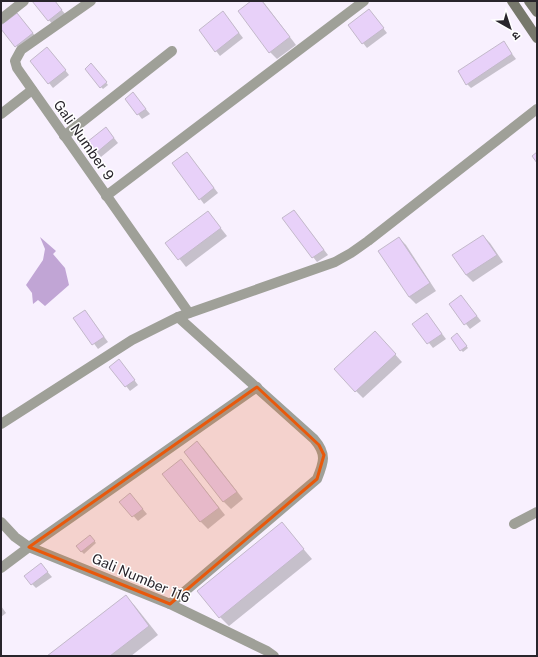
<svg xmlns="http://www.w3.org/2000/svg" width="538" height="657" viewBox="0 0 538 657" font-family="'Public Sans','Noto Sans Devanagari',sans-serif">
<rect width="100%" height="100%" fill="#f8f0fe"/>
<path fill="#c1a5d5" d="M40,237L56,251L53,254L65,268L69,285L45,306L38,300L33,304L32,293L26,285L43,260L45,249Z"/>
<g fill="#0003">
<path d="M33,1H54L66,15L53,25Z"/>
<path d="M253,1H262L265,4L296,45L277,59L270,52Z"/>
<path d="M369,10L387,33L367,48L363,43Z"/>
<path d="M17,14L37,38L21,51L1,28Z"/>
<path d="M227,17L243,38L220,56L216,51Z"/>
<path d="M503,42L516,59L471,88L467,84Z"/>
<path d="M51,52L69,75L53,88L49,83Z"/>
<path d="M93,67L108,85L103,89L101,87Z"/>
<path d="M133,94L150,114L142,119L126,99Z"/>
<path d="M110,133L118,143L101,157L97,152Z"/>
<path d="M187,153L218,193L204,204L173,163Z"/>
<path d="M208,212L227,236L186,267L167,243Z"/>
<path d="M298,216L328,255L317,262L284,219Z"/>
<path d="M483,236L490,243L503,262L473,282L466,275Z"/>
<path d="M399,238L406,245L436,291L416,304L409,297Z"/>
<path d="M461,296L481,321L470,329L450,304Z"/>
<path d="M85,311L108,342L98,349L75,318Z"/>
<path d="M427,314L446,339L433,348L414,324Z"/>
<path d="M459,336L468,348L463,352L461,350Z"/>
<path d="M382,340L402,362L363,398L356,391Z"/>
<path d="M123,365L138,385L130,391L111,367Z"/>
<path d="M197,442L204,449L243,499L231,509L224,502L185,452Z"/>
<path d="M181,461L188,468L225,515L208,529L201,522L164,474Z"/>
<path d="M130,494L147,514L138,521L121,502Z"/>
<path d="M282,524L312,559L229,626L220,617Z"/>
<path d="M92,538L96,543L84,554L77,547Z"/>
<path d="M45,569L52,577L36,588L32,584Z"/>
<path d="M126,597L135,606L158,635L131,656H49Z"/>
<path d="M1,606L6,613L1,617Z"/>
</g>
<g fill="#e8d1f9" stroke="#c3b9ca">
<path d="M32,1H55L62,10L48,21Z"/>
<path d="M251,1H262L290,37L269,53L238,11Z"/>
<path d="M369,9L384,28L362,44L348,25Z"/>
<path d="M223,11L239,33L215,52L199,30Z"/>
<path d="M17,13L33,33L15,47L1,29V25Z"/>
<path d="M504,41L512,54L466,85L458,71Z"/>
<path d="M47,47L66,70L48,84L30,61Z"/>
<path d="M91,63L107,82L100,88L85,69Z"/>
<path d="M133,92L146,109L137,115L125,99Z"/>
<path d="M106,127L114,138L96,153L87,142Z"/>
<path d="M187,152L214,188L199,200L172,163Z"/>
<path d="M537,152V163L532,156Z"/>
<path d="M294,210L324,250L312,258L282,218Z"/>
<path d="M208,211L221,228L178,260L165,243Z"/>
<path d="M483,235L497,255L466,275L452,255Z"/>
<path d="M399,237L430,283L409,297L378,251Z"/>
<path d="M461,295L477,316L464,325L449,304Z"/>
<path d="M85,310L104,337L92,345L73,318Z"/>
<path d="M427,313L442,334L427,344L412,324Z"/>
<path d="M375,331L396,354L355,392L334,369Z"/>
<path d="M457,333L467,346L460,351L451,338Z"/>
<path d="M119,359L135,380L125,387L109,367Z"/>
<path d="M197,441L237,492L223,502L184,452Z"/>
<path d="M181,459L219,508L200,522L162,474Z"/>
<path d="M130,493L143,509L132,517L119,502Z"/>
<path d="M282,522L304,549L219,618L197,591Z"/>
<path d="M90,535L95,541L81,552L76,546Z"/>
<path d="M41,563L48,572L31,585L24,576Z"/>
<path d="M126,595L149,626L110,656H47Z"/>
</g>
<g fill="none" stroke-linecap="round" stroke-linejoin="round">
<g stroke="#9fa098" stroke-width="10">
<path d="M91,1L21,50L15,61L17,68L189,313"/>
<path d="M1,19L24,1"/>
<path d="M1,114L32,90"/>
<path d="M64,136L172,51"/>
<path d="M106,196L364,1"/>
<path d="M1,424L132,340L178,317L335,262L351,253L368,241L537,109"/>
<path d="M1,522L15,537L29,547L170,604L267,651L274,656"/>
<path d="M514,524L537,512"/>
<path d="M1,568L29,547L257,387"/>
<path d="M170,604L317,479C324,462 327,454 314,439L178,317"/>
</g>
<g stroke="#77786c" stroke-width="10">
<path d="M512,1L537,38"/>
<path d="M529,1L537,12"/>
</g>
</g>
<path fill="#e8590c" fill-opacity="0.2" stroke="#e8590c" stroke-width="3" stroke-linejoin="round" d="M257,387L319,445L324,455L317,479L170,604L29,547Z"/>
<g text-anchor="middle" dominant-baseline="central" stroke-width="3" stroke-linejoin="round" paint-order="stroke">
<g font-size="14" fill="#29252c" stroke="#fff">
<text transform="translate(84 140) rotate(55)">Gali Number 9</text>
<text transform="translate(141 578) rotate(23)">Gali Number 116</text>
</g>
</g>
<rect width="538" height="657" fill="none" stroke="#29252c" stroke-width="4"/>
<g transform="translate(510 28) rotate(141)" stroke="#ffffff" stroke-width="3" paint-order="stroke">
<path d="M0-3L7 15L0 10L-7 15Z" fill="#29252c"/>
<text y="-6" font-size="11" font-weight="bold" text-anchor="middle" fill="#29252c">उ</text>
</g>
</svg>
